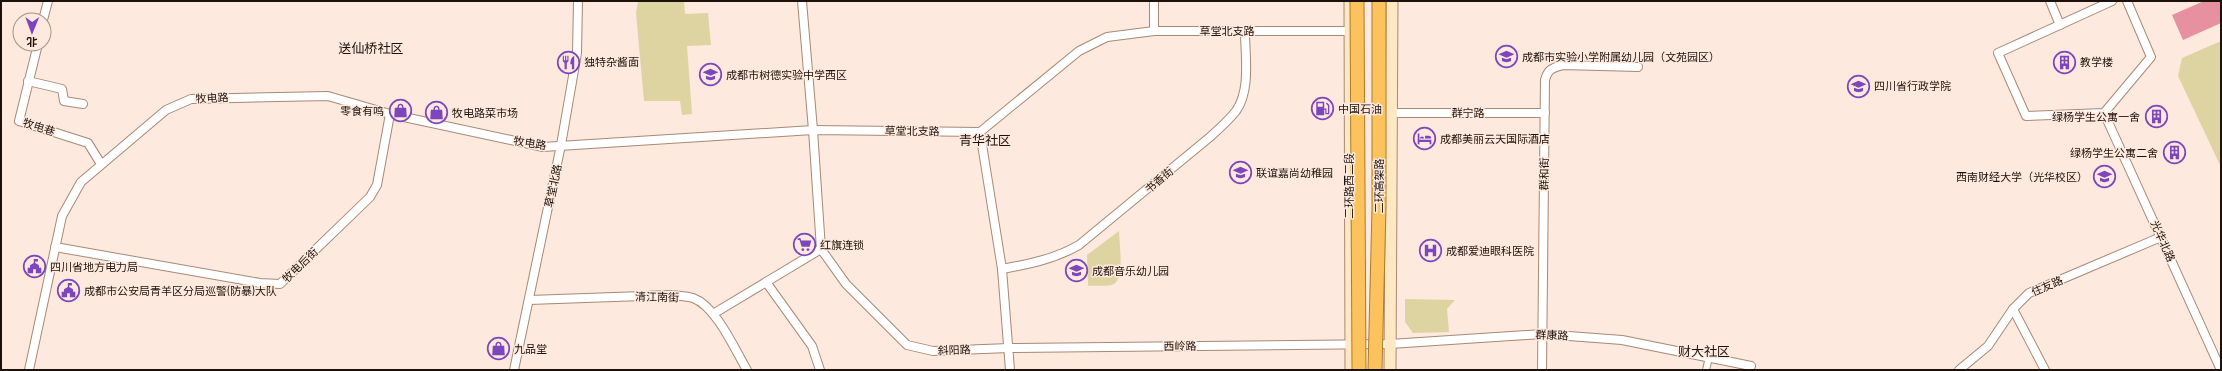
<svg xmlns="http://www.w3.org/2000/svg" width="2222" height="371" viewBox="0 0 2222 371" font-family="'Titillium Web','Noto Sans SC',sans-serif">
<rect width="100%" height="100%" fill="#fde9dd"/>
<g fill="#ded4a2">
<path d="M641,1H684L685,14L708,13L711,45L687,46L692,114L682,115L680,101H644L636,13L638,2Z"/>
<path d="M2221,41V167L2178,76L2182,58Z"/>
<path d="M1119,231C1119,242 1125,278 1114,284C1108,287 1095,285 1088,286L1087,255Z"/>
<path d="M1405,299L1455,300L1447,309L1449,332L1413,333L1405,322Z"/>
</g>
<path fill="#e7909f" d="M2204,1H2221V23L2183,40L2172,15Z"/>
<g fill="none" stroke-linecap="round" stroke-linejoin="round">
<defs>
<path id="pedestrian" d="M1706,370L1709,357"/>
<g id="minor">
<path d="M802,1L813,130L821,249L846,284L907,345L933,351L1009,348L1390,344L1542,334L1622,340L1751,366"/>
<path d="M2050,1L2060,25"/>
<path d="M2112,1L1998,53L2026,116L2104,113L2151,57L2127,1"/>
<path d="M43,20L48,1"/>
<path d="M1154,31V1"/>
<path d="M38,44L19,121L88,143L101,164"/>
<path d="M28,81L62,89L64,101L83,104"/>
<path d="M1391,113H1545"/>
<path d="M2104,113L2221,370"/>
<path d="M980,132L1002,269L1010,370"/>
<path d="M55,247L260,283L280,284L370,197L377,185L390,114"/>
<path d="M1002,269C1029,264 1055,259 1079,245L1210,137C1219,129 1228,121 1236,111C1251,90 1245,56 1245,31"/>
<path d="M766,282L812,346L820,370"/>
<path d="M529,300L671,295C678,296 686,296 693,298C716,306 735,350 747,370"/>
<path d="M2013,309L2045,370"/>
<path d="M713,314L821,249"/>
<path d="M29,370L62,216L81,182L166,110L191,99L328,96L390,114L543,147L813,130L980,132L1079,51L1107,37L1154,31H1350"/>
<path d="M514,370L561,145L577,53L578,1"/>
<path d="M1542,370L1545,80C1548,69 1552,68 1563,65L1638,67"/>
<path d="M1959,370L1988,346L2013,309L2029,293L2161,237"/>
</g>
<g id="secondary">
<path d="M1350,1L1351,370"/>
<path d="M1390,370L1392,1"/>
</g>
</defs>
<use href="#pedestrian" stroke="#a78976" stroke-width="8"/>
<use href="#minor" stroke="#a78976" stroke-width="10"/>
<use href="#secondary" stroke="#a78976" stroke-width="13"/>
<use href="#pedestrian" stroke="#fff" stroke-width="6"/>
<use href="#minor" stroke="#fff" stroke-width="8"/>
<use href="#secondary" stroke="#fee8c3" stroke-width="11"/>
<defs>
<g id="trunk-bridge">
<path d="M1357,1L1359,370"/>
<path d="M1375,370L1379,208V1"/>
</g>
</defs>
<use href="#trunk-bridge" stroke="#ad7a27" stroke-width="15" stroke-linecap="butt"/>
<use href="#trunk-bridge" stroke="#fbc25e" stroke-width="13"/>
</g>
<defs>
<symbol id="school-ring" viewBox="-11 -11 22 22"><circle r="9.5" fill="#fde9dd" stroke="#7d46bd" stroke-width="1.5"/><path d="M0-5L7-2L0 1L-7-2ZM-4 1L0 2.5L4 1V4Q0 6-4 4Z" fill="#7d46bd"/></symbol>
<symbol id="restaurant-ring" viewBox="-11 -11 22 22"><circle r="9.5" fill="#fde9dd" stroke="#7d46bd" stroke-width="1.5"/><path d="M-5-6h1v4h1v-4h1v4h1v-4h1v5L-1.5 .5V6h-2V.5L-5-1ZM5-6V6H3V1.5H1.5Q1.5-4 5-6Z" fill="#7d46bd"/></symbol>
<symbol id="building-ring" viewBox="-11 -11 22 22"><circle r="9.5" fill="#fde9dd" stroke="#7d46bd" stroke-width="1.5"/><path d="M-4-6H4V6H1V3H-1V6H-4ZM-2.5-4.3h1.7v1.8h-1.7ZM.8-4.3h1.7v1.8H.8ZM-2.5-1h1.7V.8h-1.7ZM.8-1h1.7V.8H.8Z" fill="#7d46bd"/></symbol>
<symbol id="university-ring" viewBox="-11 -11 22 22"><circle r="9.5" fill="#fde9dd" stroke="#7d46bd" stroke-width="1.5"/><path d="M0-5L7-2L0 1L-7-2ZM-4 1L0 2.5L4 1V4Q0 6-4 4Z" fill="#7d46bd"/></symbol>
<symbol id="fuel-ring" viewBox="-11 -11 22 22"><circle r="9.5" fill="#fde9dd" stroke="#7d46bd" stroke-width="1.5"/><path d="M-5.5-6h7V0h2V4h1.3V-2.5L3-4.5l.8-.8L6-3V5H2.5V1h-1V6h-7ZM-4.2-4.7v3.2H.2V-4.7Z" fill="#7d46bd"/></symbol>
<symbol id="shop-ring" viewBox="-11 -11 22 22"><circle r="9.5" fill="#fde9dd" stroke="#7d46bd" stroke-width="1.5"/><path d="M-5-2.5h2.3a2.7 3.5 0 0 1 5.4 0H5L5.5 6h-11ZM-1.5-2.5h3a1.5 2.3 0 0 0-3 0Z" fill="#7d46bd"/></symbol>
<symbol id="hotel-ring" viewBox="-11 -11 22 22"><circle r="9.5" fill="#fde9dd" stroke="#7d46bd" stroke-width="1.5"/><path d="M-6-4.5h1.5V1H6V5H4.5V3h-9V5H-6ZM-4 0a1.8 1.8 0 1 1 3.6 0ZM.5 0V-2.5h3Q6-2.5 6 0Z" fill="#7d46bd"/></symbol>
<symbol id="supermarket-ring" viewBox="-11 -11 22 22"><circle r="9.5" fill="#fde9dd" stroke="#7d46bd" stroke-width="1.5"/><path d="M-6-5.5h2.5l.6 2H6L4.5 2H-2.5L-4.4-4H-6ZM-1.5 3.2a1.3 1.3 0 1 0 .1 0ZM3 3.2a1.3 1.3 0 1 0 .1 0Z" fill="#7d46bd"/></symbol>
<symbol id="hospital-ring" viewBox="-11 -11 22 22"><circle r="9.5" fill="#fde9dd" stroke="#7d46bd" stroke-width="1.5"/><path d="M-5-5h3v3.5h4V-5h3V5h-3V1.5h-4V5h-3Z" fill="#7d46bd"/></symbol>
<symbol id="civic-ring" viewBox="-11 -11 22 22"><circle r="9.5" fill="#fde9dd" stroke="#7d46bd" stroke-width="1.5"/><path d="M-.6-6.5H3V-4.5H.6V-3L4-1V1h2V6H-6V1h2V-1L-.6-3ZM-1.2 2.5V6h2.4V2.5Z" fill="#7d46bd"/></symbol>
</defs>
<g fill-rule="evenodd">
<use href="#school-ring" x="1494" y="44" width="25" height="25"/>
<use href="#restaurant-ring" x="556" y="50" width="25" height="25"/>
<use href="#building-ring" x="2052" y="50" width="25" height="25"/>
<use href="#school-ring" x="698" y="62" width="25" height="25"/>
<use href="#university-ring" x="1846" y="74" width="25" height="25"/>
<use href="#fuel-ring" x="1310" y="96" width="25" height="25"/>
<use href="#shop-ring" x="388" y="98" width="25" height="25"/>
<use href="#shop-ring" x="424" y="100" width="25" height="25"/>
<use href="#building-ring" x="2144" y="104" width="25" height="25"/>
<use href="#hotel-ring" x="1412" y="126" width="25" height="25"/>
<use href="#building-ring" x="2162" y="140" width="25" height="25"/>
<use href="#school-ring" x="1228" y="160" width="25" height="25"/>
<use href="#university-ring" x="2092" y="164" width="25" height="25"/>
<use href="#supermarket-ring" x="792" y="232" width="25" height="25"/>
<use href="#hospital-ring" x="1418" y="238" width="25" height="25"/>
<use href="#civic-ring" x="22" y="254" width="25" height="25"/>
<use href="#school-ring" x="1064" y="258" width="25" height="25"/>
<use href="#civic-ring" x="56" y="278" width="25" height="25"/>
<use href="#shop-ring" x="486" y="336" width="25" height="25"/>
</g>
<g text-anchor="middle" dominant-baseline="central" stroke-width="3" stroke-linejoin="round" paint-order="stroke">
<g font-size="11" fill="#1d120b" stroke="#fde9dd">
<text x="1227" y="31">草堂北支路</text>
<text transform="translate(212 98) rotate(-3)">牧电路</text>
<text x="1468" y="113">群宁路</text>
<text transform="translate(39 127) rotate(18)">牧电巷</text>
<text transform="translate(912 131) rotate(1)">草堂北支路</text>
<text transform="translate(530 143) rotate(9)">牧电路</text>
<text transform="translate(1544 174) rotate(-89)">群和街</text>
<text transform="translate(1159 180) rotate(-40)">书香街</text>
<text transform="translate(553 186) rotate(-78)">草堂北路</text>
<text transform="translate(1349 186) rotate(-90)">二环路西二段</text>
<text transform="translate(1379 186) rotate(-90)">二环高架路</text>
<text transform="translate(2163 241) rotate(66)">光华北路</text>
<text transform="translate(300 265) rotate(-44)">牧电后街</text>
<text transform="translate(2047 286) rotate(-24)">住友路</text>
<text transform="translate(657 297) rotate(1)">清江南街</text>
<text transform="translate(1552 335) rotate(2)">群康路</text>
<text transform="translate(1180 346) rotate(-1)">西岭路</text>
<text transform="translate(954 350) rotate(-2)">斜阳路</text>
</g>
<g font-size="11" fill="#1d120b" stroke="#fde9dd" text-anchor="start">
<text x="1522" y="57">成都市实验小学附属幼儿园（文苑园区）</text>
<text x="584" y="62">独特杂酱面</text>
<text x="2080" y="62">教学楼</text>
<text x="726" y="75">成都市树德实验中学西区</text>
<text x="1874" y="86">四川省行政学院</text>
<text x="1338" y="109">中国石油</text>
<text x="384" y="111" text-anchor="end">零食有鸣</text>
<text x="452" y="113">牧电路菜市场</text>
<text x="2140" y="117" text-anchor="end">绿杨学生公寓一舍</text>
<text x="1440" y="139">成都美丽云天国际酒店</text>
<text x="2158" y="153" text-anchor="end">绿杨学生公寓二舍</text>
<text x="1256" y="173">联谊嘉尚幼稚园</text>
<text x="2088" y="177" text-anchor="end">西南财经大学（光华校区）</text>
<text x="820" y="245">红旗连锁</text>
<text x="1446" y="251">成都爱迪眼科医院</text>
<text x="50" y="267">四川省地方电力局</text>
<text x="1092" y="271">成都音乐幼儿园</text>
<text x="84" y="291">成都市公安局青羊区分局巡警(防暴)大队</text>
<text x="514" y="349">九品堂</text>
</g>
<g font-size="13" fill="#1d120b" stroke="#fde9dd">
<text x="371" y="48">送仙桥社区</text>
<text x="985" y="140">青华社区</text>
<text x="1704" y="351">财大社区</text>
</g>
</g>
<rect width="2222" height="371" fill="none" stroke="#1d120b" stroke-width="4"/>
<g transform="translate(32 32) rotate(181)"><circle r="19" fill="#fde9dd" stroke="#a39389"/>
<path d="M0-3L7 15L0 10L-7 15Z" fill="#7d46bd"/>
<text y="-6" font-size="11" font-weight="bold" text-anchor="middle" fill="#1d120b">北</text>
</g>
</svg>
